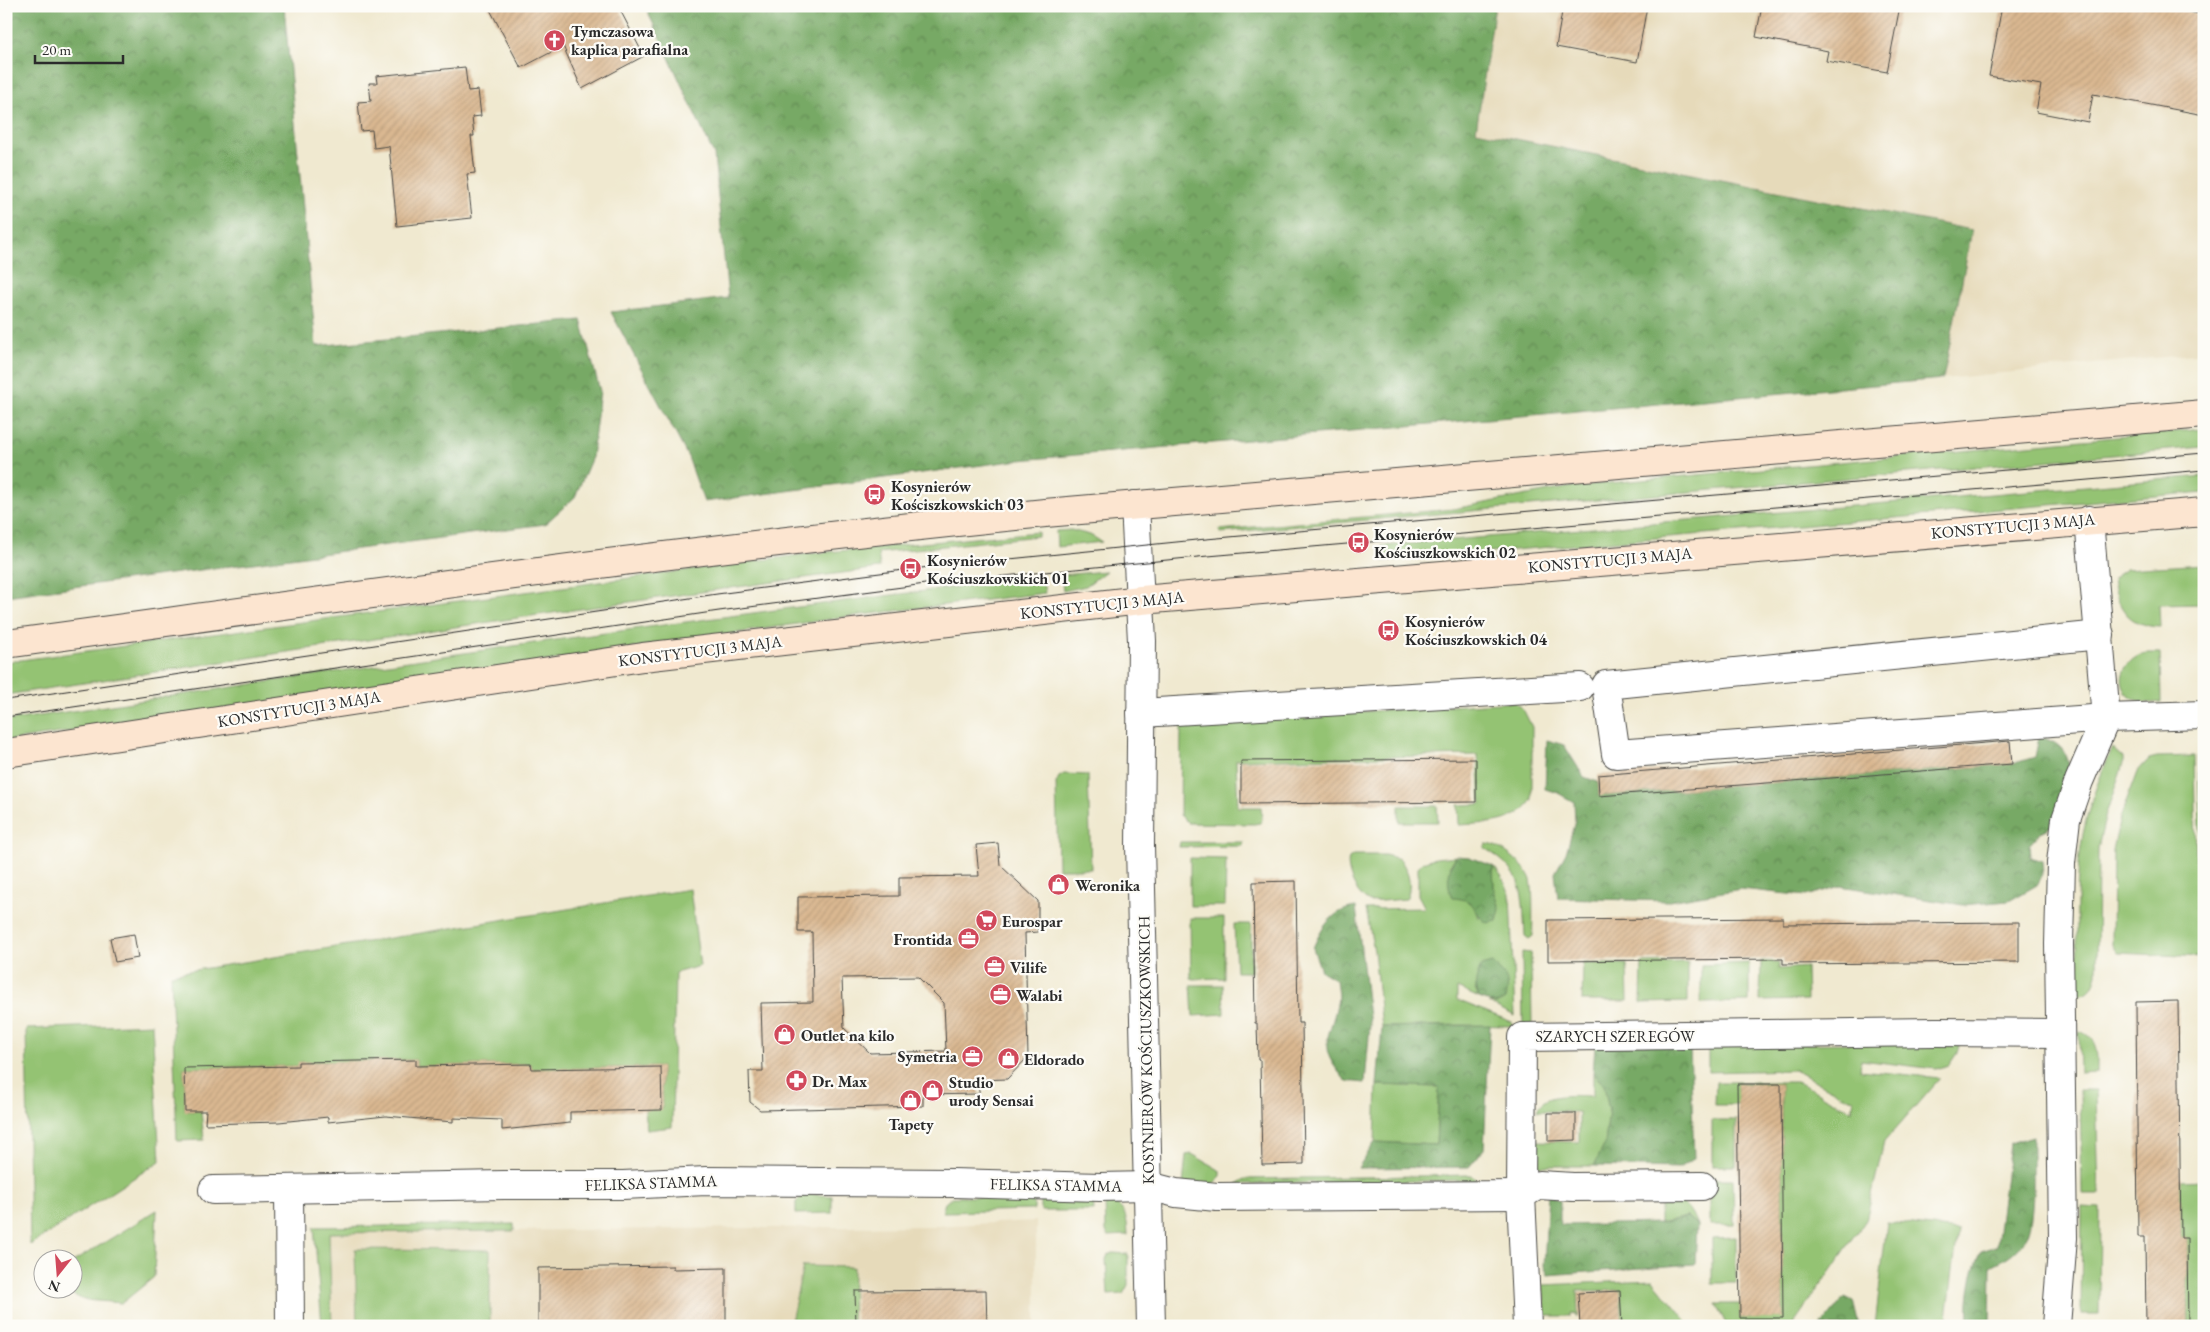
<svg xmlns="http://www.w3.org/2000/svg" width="2210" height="1332" viewBox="0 0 2210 1332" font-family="'EB Garamond',serif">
<defs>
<pattern id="forest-crowns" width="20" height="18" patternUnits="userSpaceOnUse" patternTransform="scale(1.25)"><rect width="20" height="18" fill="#77a965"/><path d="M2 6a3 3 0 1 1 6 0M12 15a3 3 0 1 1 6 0" fill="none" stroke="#628a53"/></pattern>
<pattern id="building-hatch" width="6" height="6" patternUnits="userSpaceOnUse" patternTransform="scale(1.25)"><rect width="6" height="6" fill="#dab891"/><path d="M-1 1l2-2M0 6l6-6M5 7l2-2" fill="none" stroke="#bb9e7d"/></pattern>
</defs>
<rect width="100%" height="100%" fill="#fdfcf7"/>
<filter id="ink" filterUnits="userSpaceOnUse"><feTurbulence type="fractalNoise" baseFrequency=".02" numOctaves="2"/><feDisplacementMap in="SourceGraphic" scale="10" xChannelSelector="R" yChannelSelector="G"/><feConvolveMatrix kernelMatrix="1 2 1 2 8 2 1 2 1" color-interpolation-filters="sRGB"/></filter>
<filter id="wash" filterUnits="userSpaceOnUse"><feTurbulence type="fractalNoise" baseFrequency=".0096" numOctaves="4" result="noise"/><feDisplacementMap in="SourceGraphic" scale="20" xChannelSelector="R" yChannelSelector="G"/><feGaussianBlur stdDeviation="1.12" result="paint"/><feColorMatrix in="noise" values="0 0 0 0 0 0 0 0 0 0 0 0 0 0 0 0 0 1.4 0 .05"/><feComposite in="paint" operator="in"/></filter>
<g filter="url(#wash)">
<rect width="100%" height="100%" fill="#f0e9d0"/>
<g fill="#e6daba">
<path d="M1495,6H2204V353L1943,379L1972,230L1476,131Z"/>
<path d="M1036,1221V1326H332L329,1233L931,1226Z"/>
</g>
<g fill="#94c373" stroke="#60774f">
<path d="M2204,429V447L1220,533L1219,530L1453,509L1576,486Z"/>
<path d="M2204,476V492L1383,561L1382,546Z"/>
<path d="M1071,530L1090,535L1102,542L1057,547L1056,531Z"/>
<path d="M1038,532V536L878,553L880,568C588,606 297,650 6,695V662L807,554Z"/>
<path d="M2204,564V604L2159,605L2160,627C2127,626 2117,607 2113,578L2126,569Z"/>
<path d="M1106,571L1086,586L1063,591L1061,575Z"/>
<path d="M1042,577L1045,593L844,617L6,741V721C351,669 696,617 1042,577Z"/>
<path d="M2147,653H2160L2161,702C2153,703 2144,704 2137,700C2111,688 2122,658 2147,653Z"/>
<path d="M1515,702L1524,711L1532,727V799C1517,825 1486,823 1459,825L1458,805L1481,804L1478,755L1236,760L1238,807H1261L1262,820L1260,823L1254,824L1188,823L1180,815L1181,726L1182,723Z"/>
<path d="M2113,748L2123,757V764L2106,814L2098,848L2097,975C2094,986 2090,995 2078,994C2078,946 2074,894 2081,846C2086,812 2098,779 2113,748Z"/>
<path d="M2194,756L2197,910L2204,914V957L2117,953L2112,945L2113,850L2120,818L2137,772L2149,759L2157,757Z"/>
<path d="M2198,756H2204V865H2201Z"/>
<path d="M1064,774L1088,775L1091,869H1058L1056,783L1059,777Z"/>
<path d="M1399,806H1437L1438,822H1399Z"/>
<path d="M1180,842H1243V846L1179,847Z"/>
<path d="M1486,844C1500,844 1527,866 1531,880C1534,893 1532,922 1533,936L1529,939L1525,936C1522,891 1526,873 1484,848Z"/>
<path d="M1353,855H1385L1400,859C1408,871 1413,885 1406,899L1370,902C1357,897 1345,871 1349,858Z"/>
<path d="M1456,856L1450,866L1464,899L1476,908L1479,918L1500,909L1494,890L1493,866L1501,875L1510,894L1515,1016L1489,1003L1496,1004L1475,989L1479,998L1457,988V1000L1512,1022L1513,1026L1459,1025L1382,1027L1374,951L1366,909L1425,908L1418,895V867C1425,856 1445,858 1456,856Z"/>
<path d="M1190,858L1226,859L1225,906H1190Z"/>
<path d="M690,889L700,966L675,973L672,1127L647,1130L645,1110L662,1109L661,1067L532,1069L531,1064L416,1066V1060L299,1062L298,1066L184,1068L185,1111H201L204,1140L177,1141L171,974Z"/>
<path d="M1190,918H1224V978L1191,979Z"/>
<path d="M1234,924H1251V972H1236Z"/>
<path d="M1522,952L1531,953L1532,1028H1523Z"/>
<path d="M1761,961L1779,962V969L1806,967L1807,1000L1760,1001Z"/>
<path d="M1688,962V1002L1641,1003L1642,963Z"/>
<path d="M1583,963L1627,964L1628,1001H1582Z"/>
<path d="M1749,963V1002L1701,1003V965Z"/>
<path d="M1191,985H1223L1224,1014L1193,1016Z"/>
<path d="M152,1024L160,1161L30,1245L26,1029Z"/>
<path d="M2079,1031C2099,1038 2097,1054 2097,1072L2080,1073Z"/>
<path d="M1960,1042L1957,1053L1949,1065L1936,1069L1861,1060L1860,1070L1940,1078L1884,1142L1866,1220L1792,1326H1727L1716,1304H1740V1318L1783,1317L1781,1084H1737L1738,1105H1715L1716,1082H1798L1852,1111L1854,1099L1843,1096L1795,1070L1708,1072V1045Z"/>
<path d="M1593,1074L1604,1084L1609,1111L1605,1144L1594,1166H1534V1141L1579,1142V1112L1537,1111C1542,1091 1578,1096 1593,1096Z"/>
<path d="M1377,1085L1439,1087L1436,1145L1375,1142Z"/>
<path d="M2080,1090H2096L2099,1194H2082Z"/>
<rect x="1712" y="1120" width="24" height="46"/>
<path d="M1192,1154L1221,1171V1176L1213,1184L1183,1185L1186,1155Z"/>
<path d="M1472,1175L1477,1180L1236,1184L1245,1179Z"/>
<path d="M1710,1179H1733L1734,1225H1710Z"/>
<path d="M2204,1180V1326H2189L2187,1239L2181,1238L2180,1181Z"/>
<path d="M804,1194L832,1196V1213L796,1214V1202Z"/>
<path d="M1034,1196V1210L943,1212V1205L952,1197Z"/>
<path d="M1093,1197L1094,1211H1041V1198Z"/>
<path d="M1674,1199C1688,1204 1692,1213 1697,1225L1687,1217L1660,1223V1200Z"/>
<path d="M1105,1200C1125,1206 1127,1215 1128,1235L1108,1236L1106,1231Z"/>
<path d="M2082,1207L2100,1208L2099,1314H2081Z"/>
<path d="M157,1210L154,1277L122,1303L84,1300L63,1290H72L73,1262Z"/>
<path d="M1887,1222L1958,1230L1946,1326H1875Z"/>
<path d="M514,1224V1231L329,1233L332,1326H322L314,1227Z"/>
<path d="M1736,1237V1283H1712V1238Z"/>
<path d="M355,1249L490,1250V1326H357Z"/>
<path d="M1113,1253L1128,1254V1285L1123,1294L1108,1295L1106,1259L1108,1255Z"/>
<path d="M803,1266L853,1267L852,1326H790Z"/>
<path d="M1653,1280L1691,1326H1623L1621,1290L1577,1291L1578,1317L1576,1314L1571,1313V1316H1546L1543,1285Z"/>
</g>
<g fill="url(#forest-crowns)" stroke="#516a48">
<path d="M6,6H284L316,346L581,320L600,391L592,457L575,497L545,524L6,596Z"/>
<path d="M645,6H1495L1476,131L1972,230L1943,379L1020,460L704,502L688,457L611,312L728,298L714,155Z"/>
<path d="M2039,737C2087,748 2065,790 2057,824L2042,831L2029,845L2030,857L2042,861L2043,874L2037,885L2009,901L1963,905L1840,886L1806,896L1741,889L1669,901L1558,898L1555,873L1566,853L1575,821L1574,802L1556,792L1545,789L1547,740L1564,745L1584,777L1598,782L1599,796L2012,764L2035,757Z"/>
<path d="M1456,856L1469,857L1493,866L1494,890L1500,909L1497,921L1487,923C1471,912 1479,899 1452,898C1446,883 1448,870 1456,856Z"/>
<path d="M1356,907L1370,1025L1365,1083L1346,1081C1315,1045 1329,1043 1337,1004C1339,997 1337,988 1336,980L1321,971L1313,948C1322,927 1332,910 1356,907Z"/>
<path d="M1492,963C1506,975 1510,980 1506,999L1496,1004L1479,998C1473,985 1476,979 1481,966Z"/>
<path d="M1490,1025L1484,1149L1469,1167L1358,1168L1375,1142L1436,1145L1439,1087L1377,1085L1382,1027Z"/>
<path d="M1595,1044L1690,1045L1694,1158L1679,1168L1594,1166L1605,1144L1609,1111L1604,1084L1593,1074Z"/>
<path d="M2033,1136C2032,1162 2037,1220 2024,1240C2017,1253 2003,1260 1991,1266L1990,1326H1969C1967,1299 1971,1276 1981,1251L1997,1246L2010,1143Z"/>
<path d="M1548,1194L1560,1201V1225L1660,1223L1687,1217L1697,1225L1695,1264L1548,1275L1544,1266Z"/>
<path d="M1845,1297L1853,1301L1859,1326H1821Z"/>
</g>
<g id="blocks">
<g fill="url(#building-hatch)" fill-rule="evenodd">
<path d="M488,6H618L644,56L582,89L563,46L521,68Z"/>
<path d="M1563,6H1647L1637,62L1556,47Z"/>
<path d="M1762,6H1900L1887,72L1826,61L1828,51L1756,37Z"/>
<path d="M2002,6H2160L2204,15V115L2093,94L2088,122L2036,112L2041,85L1989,76Z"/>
<path d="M465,67L468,91L478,90L481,116L472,117L474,136H471L475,173L467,174L472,218L397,226L389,146L374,148L372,130L361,131L358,102L371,101L369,83H377L376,76Z"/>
<path d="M2010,741L2012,764L1599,796L1598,775Z"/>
<path d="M1476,759V802L1241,804V761Z"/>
<path d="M998,843L1000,865L1038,901V932L1025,933L1028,1057L1007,1079L979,1080V1094L923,1095V1106L760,1110L750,1102L749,1071H763L761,1003L813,1002L812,932H798V897L899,896V877L979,876L976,845ZM918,977L944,1003L946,1051L870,1053L844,1028L842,978Z"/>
<path d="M1296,881L1298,1023H1302L1304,1164L1262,1165L1260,1060H1258L1257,1023H1255L1253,882Z"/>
<path d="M1783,918V924L2019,922V962L1783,964V959L1548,961V920Z"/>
<path d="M134,934L138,958L115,962L110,938Z"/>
<path d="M2178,1001L2181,1238H2187L2188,1326H2146L2145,1237H2138L2136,1002Z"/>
<path d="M416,1060V1066L531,1064L532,1069L661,1067L662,1110L570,1112V1123L502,1130V1120L453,1118V1122L386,1116L328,1122V1117L279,1122L205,1124L206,1111H185L184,1068L298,1066V1062Z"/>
<path d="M1737,1084H1781L1783,1318H1740Z"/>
<path d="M1548,1113H1576V1140L1548,1141Z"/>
<path d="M673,1266V1269L726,1268V1326H538V1268Z"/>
<path d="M986,1290L987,1326H856L855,1291Z"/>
<path d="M1620,1291L1622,1326H1580L1578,1293Z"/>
</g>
</g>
</g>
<g filter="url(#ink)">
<use href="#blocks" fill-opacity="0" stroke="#494844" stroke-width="1"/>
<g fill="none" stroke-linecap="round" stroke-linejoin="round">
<defs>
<g id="street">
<path d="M1135,505L1142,641L1140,845L1151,1326"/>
<path d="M2100,635L1606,685L1616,754L2106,718L2204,715"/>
<path d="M1141,713L1580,687"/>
<path d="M289,1189L290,1326"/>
<path d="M213,1190L504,1185H623L706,1181L953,1183L1100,1187L1149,1186L1176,1193L1217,1197L1521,1195"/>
<path d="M1521,1195L1539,1185L1573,1187L1702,1186"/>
<path d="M1527,1326L1521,1195L1522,1037L1936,1032L2059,1033"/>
<path d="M2056,1326L2063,1238L2059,944L2061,863L2066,819L2079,781L2106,718L2089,520"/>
</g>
<g id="secondary">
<path d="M6,644C352,597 698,547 1045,513L2204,414"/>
<path d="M6,753L643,657L1141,600L2204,512"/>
</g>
</defs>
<use href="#street" stroke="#494844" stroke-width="30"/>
<use href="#secondary" stroke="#494844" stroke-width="30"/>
<use href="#street" stroke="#fff" stroke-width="28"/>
<use href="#secondary" stroke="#fce5d0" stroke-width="28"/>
<g stroke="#2b2b2b" stroke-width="1">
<path d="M6,700L717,594L911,569L1206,539L2204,453"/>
<path d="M6,717L719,611L933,583L1208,556L2204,470"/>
</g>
</g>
</g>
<defs>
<symbol id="church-disc" viewBox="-11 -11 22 22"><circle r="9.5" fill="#d1495b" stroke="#fdfcf7"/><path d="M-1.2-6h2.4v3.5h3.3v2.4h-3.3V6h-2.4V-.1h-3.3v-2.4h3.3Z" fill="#fff"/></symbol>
<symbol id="bus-disc" viewBox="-11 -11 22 22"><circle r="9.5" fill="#d1495b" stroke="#fdfcf7"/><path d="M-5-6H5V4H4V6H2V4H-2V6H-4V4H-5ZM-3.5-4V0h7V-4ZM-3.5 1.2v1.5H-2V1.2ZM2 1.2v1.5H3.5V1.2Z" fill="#fff"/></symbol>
<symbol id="shop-disc" viewBox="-11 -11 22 22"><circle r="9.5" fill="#d1495b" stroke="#fdfcf7"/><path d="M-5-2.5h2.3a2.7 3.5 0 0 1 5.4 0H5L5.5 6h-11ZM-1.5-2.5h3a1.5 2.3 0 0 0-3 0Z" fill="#fff"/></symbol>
<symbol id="supermarket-disc" viewBox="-11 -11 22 22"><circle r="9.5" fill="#d1495b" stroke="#fdfcf7"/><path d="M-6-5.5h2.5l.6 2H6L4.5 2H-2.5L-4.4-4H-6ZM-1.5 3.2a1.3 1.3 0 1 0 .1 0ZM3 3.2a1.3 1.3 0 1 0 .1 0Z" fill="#fff"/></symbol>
<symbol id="office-disc" viewBox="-11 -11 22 22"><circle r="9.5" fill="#d1495b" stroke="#fdfcf7"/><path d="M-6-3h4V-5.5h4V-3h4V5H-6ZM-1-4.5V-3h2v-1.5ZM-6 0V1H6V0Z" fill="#fff"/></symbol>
<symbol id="pharmacy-disc" viewBox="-11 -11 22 22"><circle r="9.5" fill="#d1495b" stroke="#fdfcf7"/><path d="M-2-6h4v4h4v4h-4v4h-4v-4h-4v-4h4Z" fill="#fff"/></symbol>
</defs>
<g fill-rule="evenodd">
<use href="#church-disc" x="542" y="28" width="25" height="25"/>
<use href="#bus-disc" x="862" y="482" width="25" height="25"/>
<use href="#bus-disc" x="1346" y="530" width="25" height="25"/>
<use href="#bus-disc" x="898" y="556" width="25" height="25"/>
<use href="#bus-disc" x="1376" y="618" width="25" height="25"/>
<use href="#shop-disc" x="1046" y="872" width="25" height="25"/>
<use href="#supermarket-disc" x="974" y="908" width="25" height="25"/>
<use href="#office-disc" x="956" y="926" width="25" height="25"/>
<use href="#office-disc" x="982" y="954" width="25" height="25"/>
<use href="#office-disc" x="988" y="982" width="25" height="25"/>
<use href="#shop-disc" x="772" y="1022" width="25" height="25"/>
<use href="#office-disc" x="960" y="1044" width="25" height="25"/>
<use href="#shop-disc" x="996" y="1046" width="25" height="25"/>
<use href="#pharmacy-disc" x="784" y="1068" width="25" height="25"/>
<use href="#shop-disc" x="920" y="1078" width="25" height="25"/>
<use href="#shop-disc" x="898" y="1088" width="25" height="25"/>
</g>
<g text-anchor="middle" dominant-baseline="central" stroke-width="4.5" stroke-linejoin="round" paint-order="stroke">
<g font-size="16" font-weight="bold" fill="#2b2b2b" stroke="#fdfcf7" text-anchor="start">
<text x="571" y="31">Tymczasowa<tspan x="571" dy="18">kaplica parafialna</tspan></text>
<text x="891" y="486">Kosynierów<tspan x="891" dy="18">Kościszkowskich 03</tspan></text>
<text x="1374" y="534">Kosynierów<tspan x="1374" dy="18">Kościuszkowskich 02</tspan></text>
<text x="927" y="560">Kosynierów<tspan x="927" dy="18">Kościuszkowskich 01</tspan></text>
<text x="1405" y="621">Kosynierów<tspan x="1405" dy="18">Kościuszkowskich 04</tspan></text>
<text x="1075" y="885">Weronika</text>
<text x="1002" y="921">Eurospar</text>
<text x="952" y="939" text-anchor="end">Frontida</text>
<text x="1010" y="967">Vilife</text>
<text x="1016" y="995">Walabi</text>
<text x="801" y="1035">Outlet na kilo</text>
<text x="957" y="1056" text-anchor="end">Symetria</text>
<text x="1024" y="1059">Eldorado</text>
<text x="812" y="1081">Dr. Max</text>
<text x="949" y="1082">Studio<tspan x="949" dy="18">urody Sensai</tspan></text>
<text x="911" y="1124" text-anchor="middle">Tapety</text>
</g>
<g font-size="16" fill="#2b2b2b" stroke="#fdfcf7">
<text transform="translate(2013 526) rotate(-5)">KONSTYTUCJI 3 MAJA</text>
<text transform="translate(1610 560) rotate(-5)">KONSTYTUCJI 3 MAJA</text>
<text transform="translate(1102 605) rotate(-6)">KONSTYTUCJI 3 MAJA</text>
<text transform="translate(700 651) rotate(-7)">KONSTYTUCJI 3 MAJA</text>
<text transform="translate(299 709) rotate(-9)">KONSTYTUCJI 3 MAJA</text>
<text x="1615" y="1036">SZARYCH SZEREGÓW</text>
<text transform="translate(1146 1050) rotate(-91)">KOSYNIERÓW KOŚCIUSZKOWSKICH</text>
<text transform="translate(651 1183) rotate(-2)">FELIKSA STAMMA</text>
<text transform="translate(1056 1185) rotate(1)">FELIKSA STAMMA</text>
</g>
</g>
<rect width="2210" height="1332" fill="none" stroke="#fdfcf7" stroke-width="25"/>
<g transform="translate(58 1274) rotate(197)"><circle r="24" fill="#fdfcf7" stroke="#a9a8a5"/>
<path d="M0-4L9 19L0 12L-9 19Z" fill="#d1495b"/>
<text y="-8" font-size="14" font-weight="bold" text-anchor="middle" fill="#2b2b2b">N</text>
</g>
<path d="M35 55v8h88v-8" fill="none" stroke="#2b2b2b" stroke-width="2.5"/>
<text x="42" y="55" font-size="15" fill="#2b2b2b" stroke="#fdfcf7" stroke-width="4" paint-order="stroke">20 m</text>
</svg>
